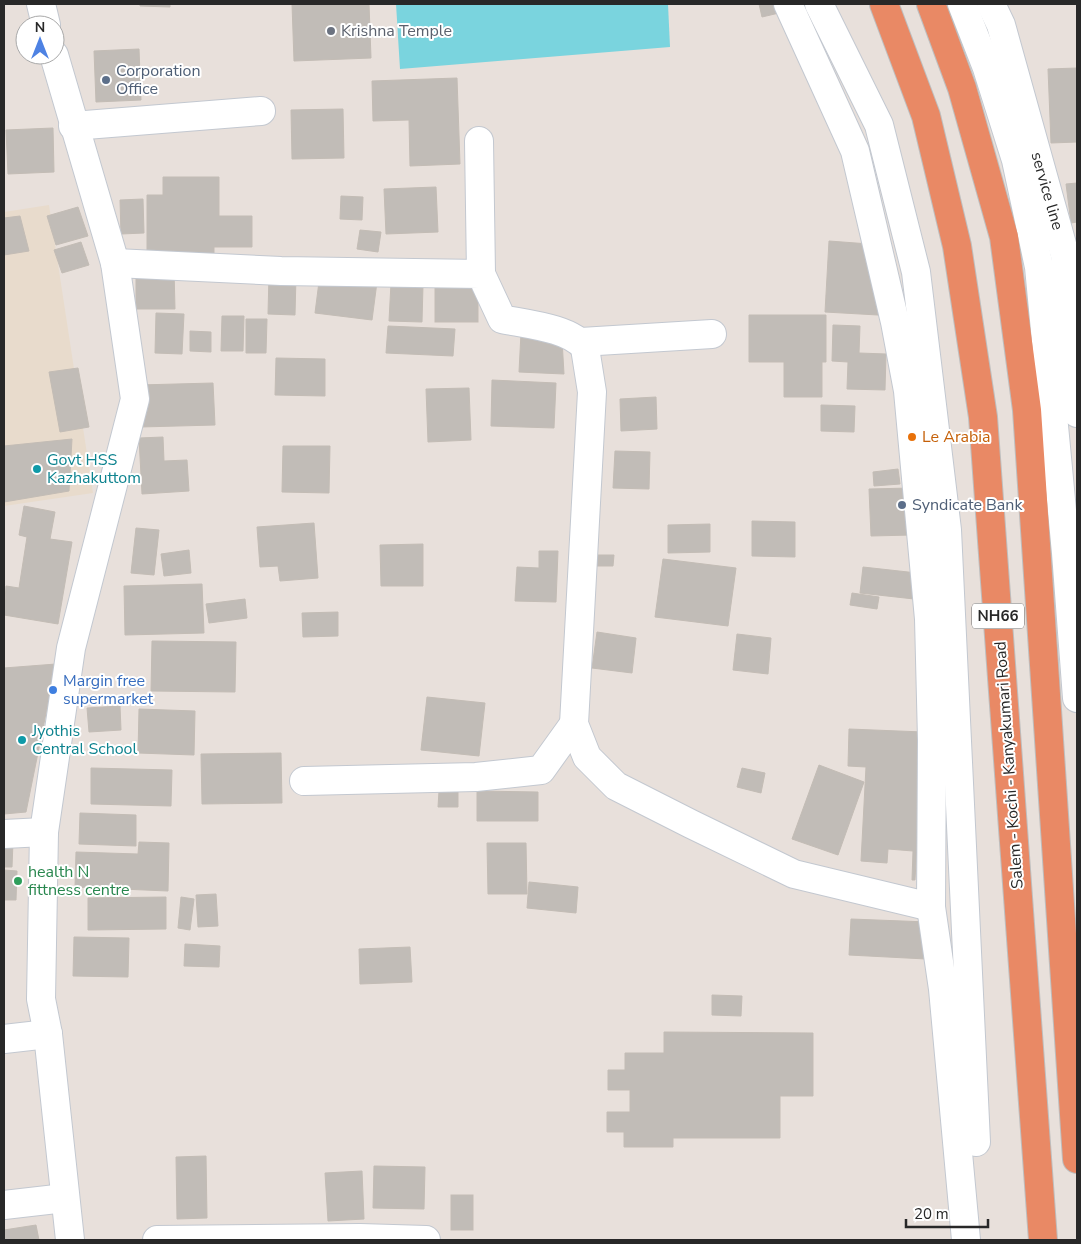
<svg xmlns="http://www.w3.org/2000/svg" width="1081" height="1244" viewBox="0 0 1081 1244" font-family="'Nunito Sans',sans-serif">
<rect width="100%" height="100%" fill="#e8e0db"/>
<path fill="#e8dbcc" d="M49,205L93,493L4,506V212Z"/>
<path fill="#7ad4de" d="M396,4H668L670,47L400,69Z"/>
<g fill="#c1bcb7" stroke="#c3bcb5">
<path d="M140,4H170V7L140,6Z"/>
<path d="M292,4H369L371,58L294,61Z"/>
<path d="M759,4H776L779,13L762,17Z"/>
<path d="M139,49L141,100L96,102L94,51Z"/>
<path d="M1077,68V142L1051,143L1048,69Z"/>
<path d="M457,78L460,164L410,166L409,120L373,121L372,81Z"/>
<path d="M343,109L344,158L292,159L291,110Z"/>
<path d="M53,128L54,172L8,174L6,130Z"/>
<path d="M163,177H219V216H252V247H214V258H147V195H163Z"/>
<path d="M1077,183V222L1071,223L1066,184Z"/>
<path d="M436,187L438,232L386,234L384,189Z"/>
<path d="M341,196L363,197L362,220L340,219Z"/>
<path d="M143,199L144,233L121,234L120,200Z"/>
<path d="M78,207L88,236L56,245L47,216Z"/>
<path d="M20,216L29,251L4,255V218Z"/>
<path d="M360,230L381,232L378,252L357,249Z"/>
<path d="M829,241L869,244L878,315L825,312Z"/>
<path d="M81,242L89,265L62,273L54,250Z"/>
<path d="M136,270H174L175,309H136Z"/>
<path d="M320,274L377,282L372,320L315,313Z"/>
<path d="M269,275L296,276L295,315L268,314Z"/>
<path d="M391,283L423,285L422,322L389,321Z"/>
<rect x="435" y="287" width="43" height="35"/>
<path d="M156,313L184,314L182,354L155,353Z"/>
<path d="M749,315H826V362H822V397H784V362H749Z"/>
<path d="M222,316H244L243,351H221Z"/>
<path d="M246,319H267L266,353H246Z"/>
<path d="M833,325L860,326L859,353L886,354L885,390L847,389L848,362L832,361Z"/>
<path d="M388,326L455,329L453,356L386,353Z"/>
<path d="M190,331L211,332V352L190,351Z"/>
<path d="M521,333L562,340L564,374L519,372Z"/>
<path d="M276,358L325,359V396L275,395Z"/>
<path d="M78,368L89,427L60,432L49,372Z"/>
<path d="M492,380L556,383L554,428L491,426Z"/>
<path d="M213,383L215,425L140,427L139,385Z"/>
<path d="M469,388L471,440L428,442L426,389Z"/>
<path d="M656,397L657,429L621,431L620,399Z"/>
<path d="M821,405L855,406L854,432L821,431Z"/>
<path d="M163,437L164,461L187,460L189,491L142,494L139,438Z"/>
<path d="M72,439L69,491L4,502V446Z"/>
<path d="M283,446H330L329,493L282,492Z"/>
<path d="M615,451L650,452L649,489L613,488Z"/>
<path d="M898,469L900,484L874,486L873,472Z"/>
<path d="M910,488L911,535L871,536L869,489Z"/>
<path d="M24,506L55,512L50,539L72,542L58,624L4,615L6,586L19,588L27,537L19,535Z"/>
<path d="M752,521L795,522V557L752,556Z"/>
<path d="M314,523L318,578L280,581L278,566L260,567L257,527Z"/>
<path d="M710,524V552L668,553V525Z"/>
<path d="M136,528L159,530L154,575L131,573Z"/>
<path d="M423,544V586H381L380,545Z"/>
<path d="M189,550L191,573L164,576L161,554Z"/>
<path d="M539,551H558L556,602L515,601L517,567L539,568Z"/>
<path d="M588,555H614L613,566H588Z"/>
<path d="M663,559L736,568L728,626L655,617Z"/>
<path d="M863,567L917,573L914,599L860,593Z"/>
<path d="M202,584L204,633L125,635L124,586Z"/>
<path d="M852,593L879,597L877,609L850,605Z"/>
<path d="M245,599L247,618L209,623L206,604Z"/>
<path d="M338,612V636L303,637L302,613Z"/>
<path d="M597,632L636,638L632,673L592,668Z"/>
<path d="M737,634L771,638L768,674L733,670Z"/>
<path d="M152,641L236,642L235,692L151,691Z"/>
<path d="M56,664L26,812L4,814V668Z"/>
<path d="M427,697L485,703L479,756L421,750Z"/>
<path d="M120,706L121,730L89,732L87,708Z"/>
<path d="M139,709L195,711L194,755L138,753Z"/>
<path d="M849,729L923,732L915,880H912L913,851L888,849L887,863L861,861L866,767L848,766Z"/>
<path d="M281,753L282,803L202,804L201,754Z"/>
<path d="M819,765L864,782L838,855L792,839Z"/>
<path d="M91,768L172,770L171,806L91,804Z"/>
<path d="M742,768L765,773L761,793L737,787Z"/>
<path d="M439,791H458V807H438Z"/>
<path d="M477,791L538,792V821H477Z"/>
<path d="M80,813L136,815V846L79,844Z"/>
<path d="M4,841L13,842L12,867H4Z"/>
<path d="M139,842L169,843L168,891L75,887L76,852L138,854Z"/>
<path d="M487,843H526L527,894H488Z"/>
<path d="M4,870L17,871L16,900H4Z"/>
<path d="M529,882L578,887L576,913L527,908Z"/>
<path d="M216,894L218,926L198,927L196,895Z"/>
<path d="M166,897V929L88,930V898Z"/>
<path d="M181,897L194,899L190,930L178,928Z"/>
<path d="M851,919L928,922L926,959L849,955Z"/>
<path d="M74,937L129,938L128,977L73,976Z"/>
<path d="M185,944L220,946L219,967L184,966Z"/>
<path d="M410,947L412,982L360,984L359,949Z"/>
<path d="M712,995L742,996L741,1016L712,1015Z"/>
<path d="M664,1032L813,1033V1096H780V1138H673V1147H624V1132H607V1112H630V1090H608V1070H625V1053H664Z"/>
<path d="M206,1156L207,1218L177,1219L176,1157Z"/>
<path d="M374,1166L425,1167L424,1209L373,1208Z"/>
<path d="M362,1171L364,1219L328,1221L325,1173Z"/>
<rect x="451" y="1195" width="22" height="35"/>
<path d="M36,1225L39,1240H4V1230Z"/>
</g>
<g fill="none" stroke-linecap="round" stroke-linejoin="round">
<defs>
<g id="street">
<path d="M73,126L261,111"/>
<path d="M479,141L481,274"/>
<path d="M115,263L281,271L481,274L502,319C526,324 571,328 585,348L592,392L574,724L587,757L616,786L691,824L794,874L931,907"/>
<path d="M581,342L712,334"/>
<path d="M304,781L476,777L541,770L574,724"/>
<path d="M4,834L44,832"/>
<path d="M4,1039L48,1034"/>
<path d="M4,1205L65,1198"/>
<path d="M157,1240L360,1238L426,1240"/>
</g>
<g id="secondary">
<path d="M41,4L46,25"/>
<path d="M788,4L855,151L895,322L908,391L929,619L932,740L931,907L943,989L966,1240"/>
<path d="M819,4L879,125L916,272L947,530L976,1142"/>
<path d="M962,4L987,68L1016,160L1039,267L1066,553L1077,698"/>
<path d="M991,4L1001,25L1065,255L1077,413"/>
<path d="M54,55L115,263L135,399L71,648L44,832L41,999L48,1034L70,1240"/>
</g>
<g id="highway">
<path d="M884,4L926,116L957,246L983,417L1043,1240"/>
<path d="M931,4L962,88L1004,237L1027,410L1077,1159"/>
</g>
</defs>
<use href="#street" stroke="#c3c8d0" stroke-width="30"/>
<use href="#secondary" stroke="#c3c8d0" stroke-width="30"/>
<use href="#highway" stroke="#bebebe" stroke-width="30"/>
<use href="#street" stroke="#fff" stroke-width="28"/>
<use href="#secondary" stroke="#fff" stroke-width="28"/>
<use href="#highway" stroke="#e98965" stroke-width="28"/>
</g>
<circle fill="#6b7280" stroke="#fff" stroke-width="2" cx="331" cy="31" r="5"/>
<g fill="#5c6f8a" stroke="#fff" stroke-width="2">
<circle cx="106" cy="80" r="5"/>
<circle cx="902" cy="505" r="5"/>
</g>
<circle fill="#e8710a" stroke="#fff" stroke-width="2" cx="912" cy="437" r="5"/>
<g fill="#0f9aa8" stroke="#fff" stroke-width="2">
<circle cx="37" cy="469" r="5"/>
<circle cx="22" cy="740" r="5"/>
</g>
<circle fill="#3f7fe0" stroke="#fff" stroke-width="2" cx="53" cy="690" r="5"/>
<circle fill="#2e9e5b" stroke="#fff" stroke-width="2" cx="18" cy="881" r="5"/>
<g text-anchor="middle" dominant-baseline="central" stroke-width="4" stroke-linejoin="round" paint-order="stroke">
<rect fill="#fff" stroke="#686868" stroke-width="1" x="972" y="603.5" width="52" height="25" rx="4"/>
<g font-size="15" font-weight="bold" fill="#282828">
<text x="998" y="616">NH66</text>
</g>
<g font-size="16" fill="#5b616d" stroke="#fff" text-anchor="start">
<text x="341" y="31">Krishna Temple</text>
</g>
<g font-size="16" fill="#4e5e75" stroke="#fff" text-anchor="start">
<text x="116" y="71">Corporation<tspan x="116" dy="18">Office</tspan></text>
<text x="912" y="505">Syndicate Bank</text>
</g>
<g font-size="16" fill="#282828" stroke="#fff">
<text transform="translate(1047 191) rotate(74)">service line</text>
<text transform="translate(1009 765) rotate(-94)">Salem - Kochi - Kanyakumari Road</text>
</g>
<g font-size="16" fill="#c56008" stroke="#fff" text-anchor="start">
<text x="922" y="437">Le Arabia</text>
</g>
<g font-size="16" fill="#0d838f" stroke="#fff" text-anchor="start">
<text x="47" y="460">Govt HSS<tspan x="47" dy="18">Kazhakuttom</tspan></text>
<text x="32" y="731">Jyothis<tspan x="32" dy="18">Central School</tspan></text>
</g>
<g font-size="16" fill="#366cbe" stroke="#fff" text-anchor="start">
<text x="63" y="681">Margin free<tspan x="63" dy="18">supermarket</tspan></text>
</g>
<g font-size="16" fill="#27864d" stroke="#fff" text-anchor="start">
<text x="28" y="872">health N<tspan x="28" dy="18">fittness centre</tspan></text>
</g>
</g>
<rect width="1081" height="1244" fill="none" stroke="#282828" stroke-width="10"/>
<g transform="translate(40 40)"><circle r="24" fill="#ffffff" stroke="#a9a9a9"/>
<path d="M0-4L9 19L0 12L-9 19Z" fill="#4e82e3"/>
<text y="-8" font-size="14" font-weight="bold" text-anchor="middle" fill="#282828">N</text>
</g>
<path d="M906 1219v8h82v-8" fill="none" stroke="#282828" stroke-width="2.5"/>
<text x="914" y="1219" font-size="15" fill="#282828" stroke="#ffffff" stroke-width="4" paint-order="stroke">20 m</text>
</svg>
